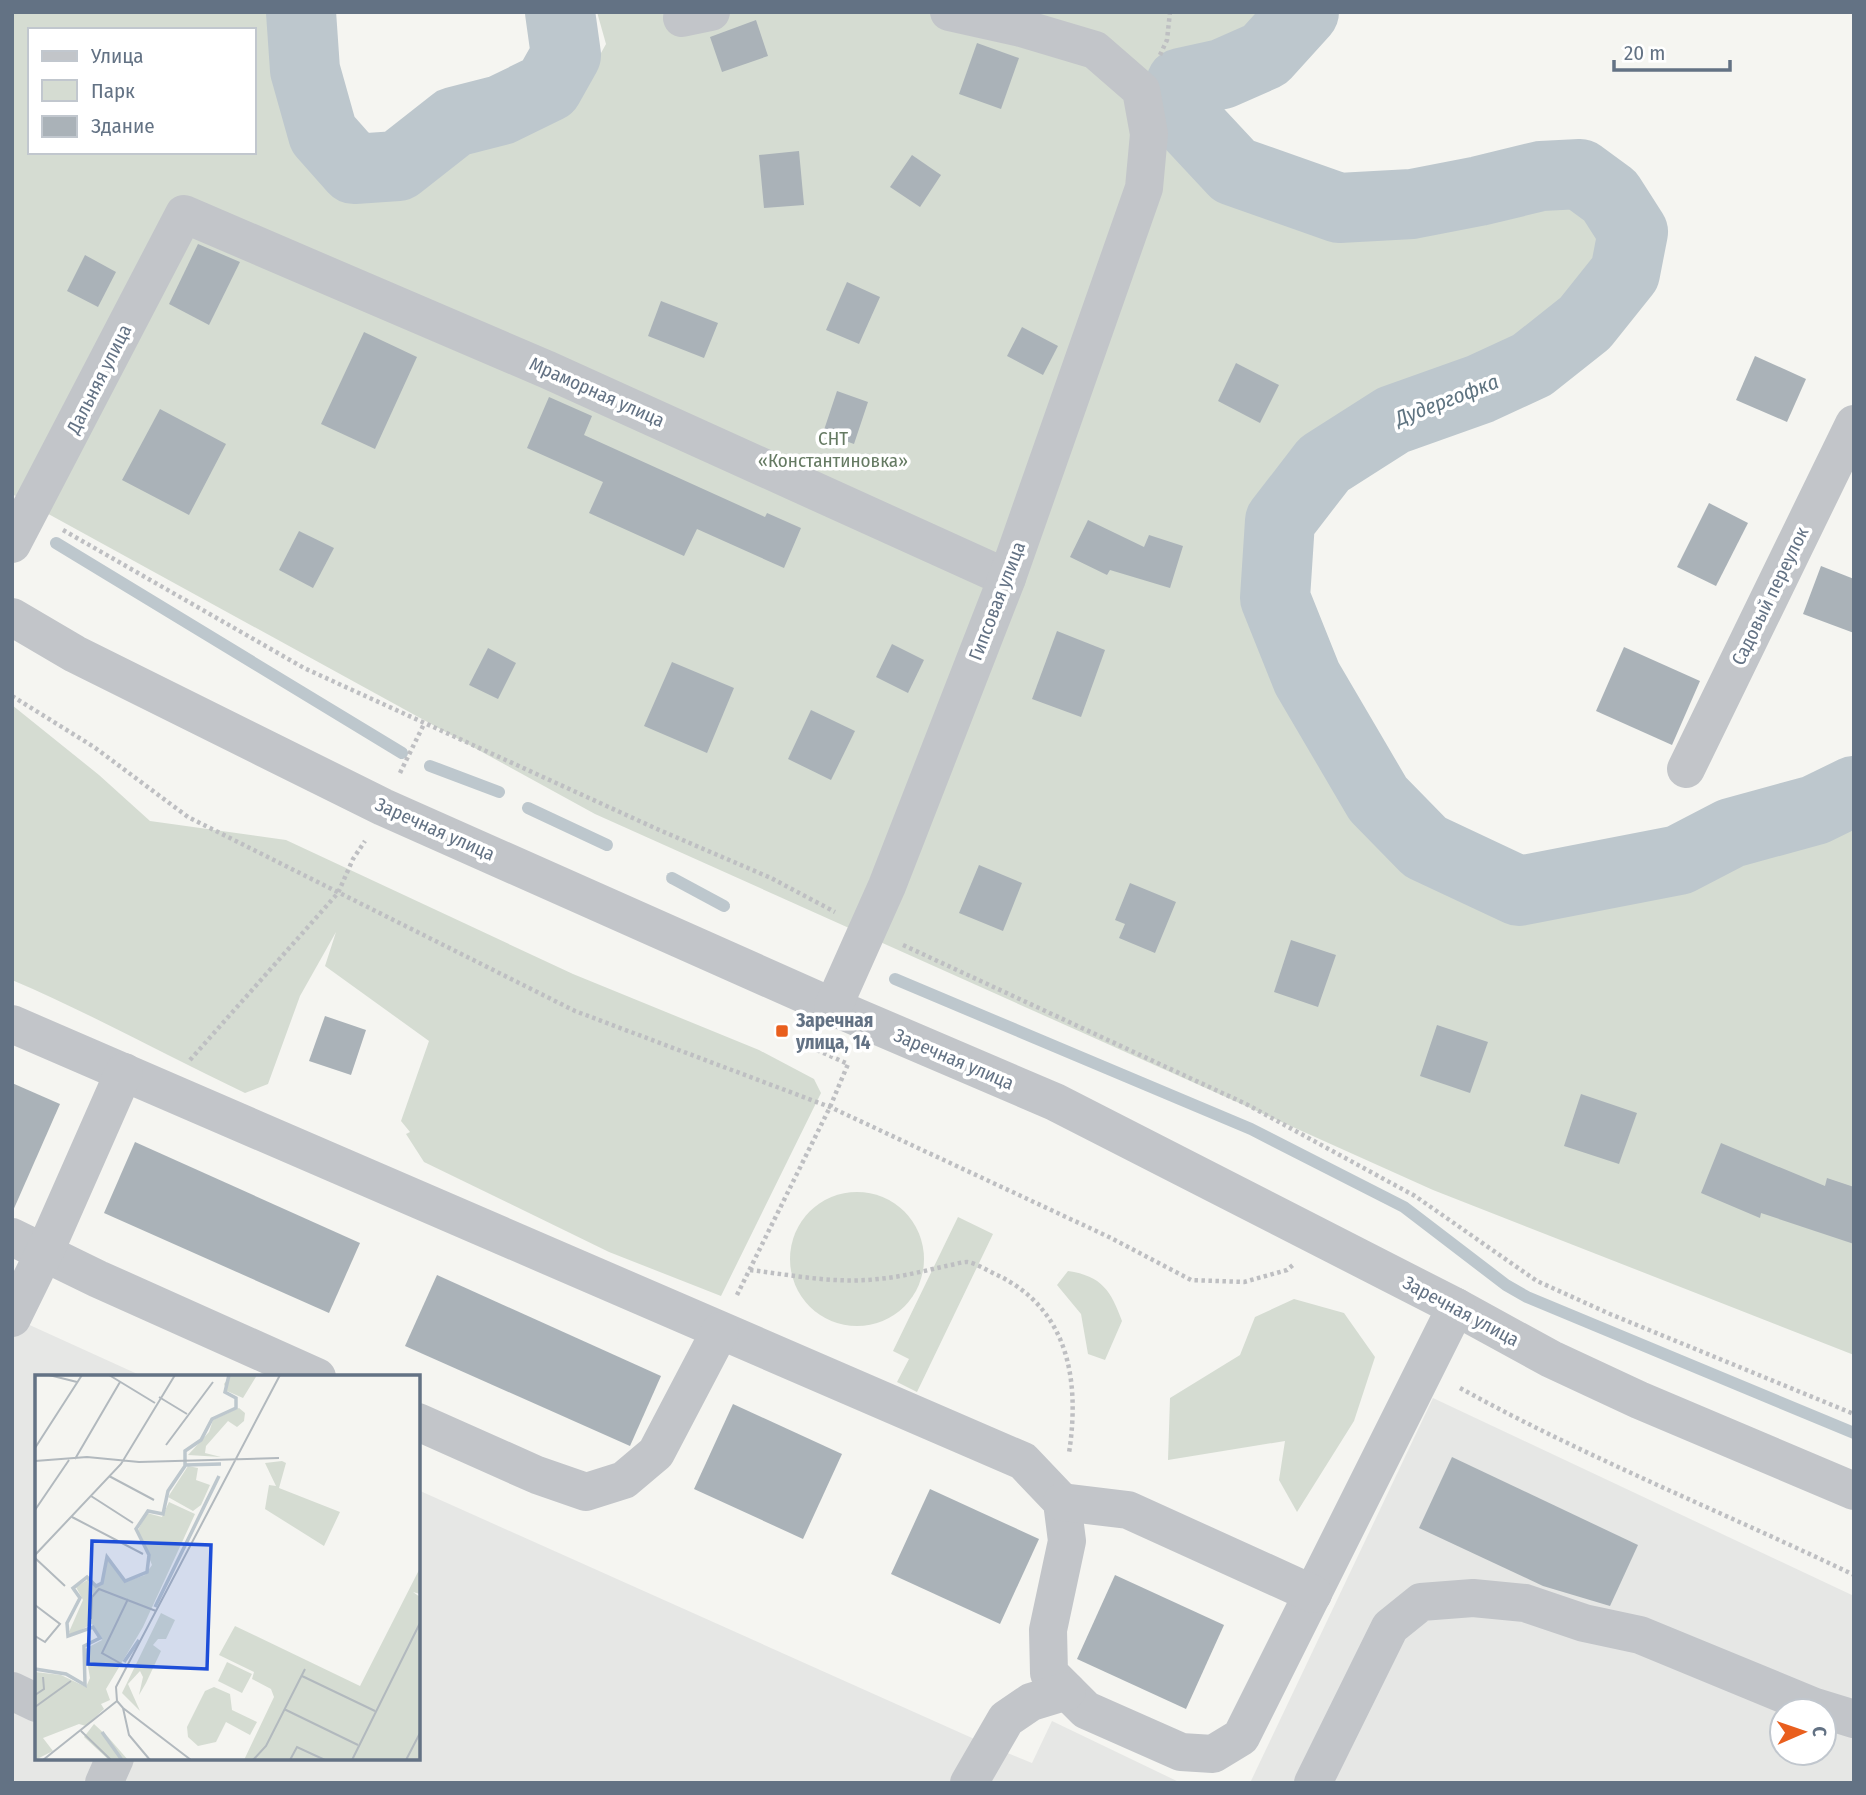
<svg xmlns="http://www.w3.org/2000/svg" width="1866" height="1795" viewBox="0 0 1866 1795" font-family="'Fira Sans Condensed',sans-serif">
<rect width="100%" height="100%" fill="#f5f5f1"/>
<g fill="#e6e7e5" fill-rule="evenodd">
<path d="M12,1317L144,1377H37V1758H418V1490L990,1746L1032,1763L1052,1721L1181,1783H12Z"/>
<path d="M1433,1398L1854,1596V1783H1250ZM1782,1711H1824V1753H1782Z"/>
</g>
<g fill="#d5dcd2" fill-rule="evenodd">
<path d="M12,12H276L283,72L319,173L380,202L469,149L570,109L606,44L597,12H1260L1246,33L1170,59L1173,103L1197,160L1261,199L1373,228L1574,193L1606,213L1617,245L1597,291L1526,355L1402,402L1312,450L1258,523L1261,619L1308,732L1376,818L1452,884L1532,911L1636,888L1781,849L1854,820V1355L1433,1190L595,814L12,494ZM30,30H254V152H30Z"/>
<path d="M12,705L99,775L150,821L286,840L573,974L759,1050L814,1079L821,1093L721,1296L609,1252L424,1162L406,1134L410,1132L401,1121L429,1041L325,966L336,932L300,996L268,1084L245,1093C167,1056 92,1014 12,980Z"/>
<circle cx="857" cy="1259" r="67"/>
<path d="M958,1217L993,1234L917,1392L897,1382L909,1359L893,1351Z"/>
<path d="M1068,1271C1102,1276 1111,1291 1122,1321L1105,1360L1088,1354L1081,1314L1057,1285Z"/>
<path d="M1294,1299L1344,1313L1375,1357L1354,1421L1297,1512L1279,1480L1285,1441L1168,1460L1170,1398L1240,1355L1255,1317Z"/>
</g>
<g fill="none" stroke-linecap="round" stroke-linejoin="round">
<g stroke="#bdc7cd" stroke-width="12">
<path d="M56,543L402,753"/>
<path d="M430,766L499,792"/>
<path d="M528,808L607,845"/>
<path d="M672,878L724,906"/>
<path d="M895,979L1251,1129L1404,1207L1506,1285L1527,1297L1854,1433"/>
</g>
<g stroke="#bdc7cd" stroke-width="70">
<path d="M301,12L305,70L323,134L354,169L398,166L454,122L501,110L548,87L566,55L560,12"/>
<path d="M1304,12L1265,55L1222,74L1181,83L1192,126L1234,171L1339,208L1412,204L1479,191L1541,176L1580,174L1610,196L1633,232L1625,273L1585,323L1532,365L1480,389L1393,420L1324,464L1280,521L1275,598L1307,678L1378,799L1425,847L1519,891L1679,860L1731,833L1815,810L1854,791"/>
</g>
</g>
<g fill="#aab2b8">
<path d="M756,20L768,56L722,72L710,37Z"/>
<path d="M977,43L1019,58L1001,109L959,94Z"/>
<path d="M799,151L804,205L764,208L759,155Z"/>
<path d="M912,155L941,175L920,207L890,187Z"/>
<path d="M198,244L240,262L209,325L169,304Z"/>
<path d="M85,255L116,272L98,307L67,291Z"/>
<path d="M847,282L880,297L859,344L826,330Z"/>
<path d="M661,301L718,323L704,358L648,336Z"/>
<path d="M1022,327L1058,346L1043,375L1007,356Z"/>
<path d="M364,332L417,357L375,449L321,424Z"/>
<path d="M1755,356L1806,379L1787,422L1736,400Z"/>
<path d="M1236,363L1279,385L1260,423L1218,401Z"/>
<path d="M837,391L868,402L854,444L823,433Z"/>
<path d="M549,397L592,416L584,435L765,517L767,513L801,528L784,568L697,529L684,556L589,513L603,482L527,448Z"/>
<path d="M160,409L226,444L189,515L122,480Z"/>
<path d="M1709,503L1748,523L1716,586L1677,567Z"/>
<path d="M1088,520L1144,547L1149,535L1183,546L1170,588L1110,570L1107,575L1070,557Z"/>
<path d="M299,531L334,548L313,588L279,570Z"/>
<path d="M1821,566L1854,579V633L1803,614Z"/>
<path d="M1057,631L1105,650L1081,717L1032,699Z"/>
<path d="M892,644L924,660L908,693L876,677Z"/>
<path d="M1624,647L1700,681L1672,745L1596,711Z"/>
<path d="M488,648L516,663L498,699L469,685Z"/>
<path d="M672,662L734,688L707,753L644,726Z"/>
<path d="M811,710L855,731L831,780L788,759Z"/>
<path d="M979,865L1022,883L1003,931L959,913Z"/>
<path d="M1130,883L1176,902L1155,953L1119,938L1125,924L1115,920Z"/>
<path d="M1291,940L1336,955L1318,1007L1274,992Z"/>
<path d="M325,1016L366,1030L351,1075L309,1061Z"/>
<path d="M1437,1025L1488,1042L1470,1093L1420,1076Z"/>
<path d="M12,1083L60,1104L12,1213Z"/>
<path d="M1581,1094L1637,1113L1619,1164L1564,1146Z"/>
<path d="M135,1142L360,1243L329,1313L104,1213Z"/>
<path d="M1721,1143L1825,1186L1827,1178L1854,1187V1244L1761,1213L1760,1218L1701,1193Z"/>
<path d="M437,1275L661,1376L630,1446L405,1346Z"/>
<path d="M733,1404L842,1454L803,1539L694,1489Z"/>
<path d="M1452,1457L1638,1545L1610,1606L1543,1586L1419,1528Z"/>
<path d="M930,1489L1039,1539L1000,1624L891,1574Z"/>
<path d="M1115,1575L1224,1625L1186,1709L1077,1659Z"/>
</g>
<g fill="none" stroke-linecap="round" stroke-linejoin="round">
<g stroke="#bebfc2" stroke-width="4.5" stroke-dasharray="3.5 3.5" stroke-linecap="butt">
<path d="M1160,55L1167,40L1170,12"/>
<path d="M63,530L304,668L657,829L771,878L835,912"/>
<path d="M12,696L94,747L188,817L575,1011L830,1107L1109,1237L1191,1280L1244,1282L1287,1270L1293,1265"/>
<path d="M400,773L424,724"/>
<path d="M903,945L1246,1104L1415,1196L1537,1281L1610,1314L1854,1414"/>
<path d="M190,1060L338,893L353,859L365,841"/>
<path d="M750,1270C792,1275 835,1284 878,1279C901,1277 924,1271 946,1266C953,1265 961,1262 967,1262C976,1263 988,1271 997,1275C1069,1309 1080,1381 1069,1453"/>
<path d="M737,1295L830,1107L848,1064L808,1046"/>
<path d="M1460,1388C1587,1458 1723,1512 1854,1575"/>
</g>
<g stroke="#c2c5c9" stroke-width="38">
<path d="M682,18L711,12"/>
<path d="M12,544L184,214L548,370L1007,578"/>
<path d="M12,617L75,654L383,807L833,1007L1055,1102L1456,1307L1551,1359L1639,1400L1854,1491"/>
<path d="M1686,769L1854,424"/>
<path d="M833,1007L887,886L1007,578L1144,188L1149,134L1141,90L1095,50L1021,28L949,12"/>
<path d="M12,1024L1023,1461L1062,1502L1067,1541L1048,1630L1049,1673L1086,1710L1181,1752L1213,1754L1241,1737L1456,1307"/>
<path d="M12,1237L98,1279L317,1377"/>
<path d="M12,1318L45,1251L124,1072"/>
<path d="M418,1422L537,1475L586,1492L624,1480L656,1453L720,1331"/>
<path d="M1062,1502L1128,1510L1313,1594"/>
<path d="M12,1691L37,1703"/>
<path d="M104,1783L115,1758"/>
<path d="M969,1783L1006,1719L1031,1702L1067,1691"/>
<path d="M1313,1783L1390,1627L1421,1602L1473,1598L1525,1603L1584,1623L1640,1635L1815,1707L1854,1719"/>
</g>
</g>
<rect fill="#e95f1e" stroke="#fff" stroke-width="2.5" x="775" y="1024" width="14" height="14" rx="3.5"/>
<g text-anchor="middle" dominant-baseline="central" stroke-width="7" stroke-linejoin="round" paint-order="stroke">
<g font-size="19" fill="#637284" stroke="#fff">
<text transform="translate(99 379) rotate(-63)">Дальняя улица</text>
<text transform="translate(597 392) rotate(24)">Мраморная улица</text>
<text transform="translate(1770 596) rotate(-64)">Садовый переулок</text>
<text transform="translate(997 601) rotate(-69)">Гипсовая улица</text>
<text transform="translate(435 829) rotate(24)">Заречная улица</text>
<text transform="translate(954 1059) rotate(23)">Заречная улица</text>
<text transform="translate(1461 1311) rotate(28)">Заречная улица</text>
</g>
<g font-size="19" fill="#657a62" stroke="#fff">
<text x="833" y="438">СНТ<tspan x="833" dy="22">«Константиновка»</tspan></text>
</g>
<g font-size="19" font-weight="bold" fill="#637284" stroke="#fff" text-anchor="start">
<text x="796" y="1020">Заречная<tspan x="796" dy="22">улица, 14</tspan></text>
</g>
<g font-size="21" font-style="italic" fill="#5f7481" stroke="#fff">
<text transform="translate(1447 400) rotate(-21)">Дудергофка</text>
</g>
</g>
<g transform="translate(35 1375)">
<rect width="385" height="385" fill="#f5f5f1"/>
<path d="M196,0H222L208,23L192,16L189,9ZM204,33L210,38L209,46L202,52L193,46L171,71L170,78L186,82L153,80L174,57L178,45ZM247,86L251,88L244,113L305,137L289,171L230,134L234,110L241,111L230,88ZM153,91L163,93L161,105L175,110L166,130L158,136L133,122ZM134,127L160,139L108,252L71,314L75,325L66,329L69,334L51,351L44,349L8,363L18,376L0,385V297L26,300L51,312L55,303L50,274L67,265L57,249L37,260L34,257L48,225L41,212L54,204L60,212L66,210L73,183L90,207L110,200L117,190L103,155L112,138L127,142ZM385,193V219L378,217L385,222V385H209L239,322L236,314L217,304L219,297L184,280L200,251L325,311ZM126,238L140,245L131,264H123L118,270L126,276L111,308L104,320L108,302L105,296L93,309L105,336L87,318ZM192,287L217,299L207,318L183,306ZM179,312L195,319L197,335L222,347L215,360L191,347L181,367L163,371L153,362L152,352L170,316ZM59,349L73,362L93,385H74L49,362Z" fill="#d5dcd2"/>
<path fill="none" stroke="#bdc7cd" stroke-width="3.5" d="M150,90L186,89M120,232L184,101M89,287L104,265M0,294L31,299L50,310L49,271L65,263L58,252L33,261L32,248L45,223L38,213L52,202L61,211L67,208L72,182L90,206L112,197L114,180L101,154L113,136L128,139L133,116L150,91V76L166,65L177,44L201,33V23L190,17L194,0M67,357L87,385"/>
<path fill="none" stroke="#b2b9be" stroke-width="2" d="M14,0L42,7M74,0L120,28M124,22L152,39M131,70L178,7M0,73L47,0M40,84L85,7M0,86L52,82L104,87L244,83M74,101L119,125M56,121L98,148M0,135L34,85M37,142L108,179M0,180L86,89L140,0M0,183L30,211M0,230L25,249L10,267L0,261M56,244L57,222L64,214L121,236M92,292L67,278L93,224M267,301L340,336M0,320L9,314L8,302M0,332L36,306M88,333L94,360L115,385M249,334L323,370M46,356L76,385M8,385L82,326M156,385L88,333L82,326L81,312L245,0M218,385L231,371L270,294M255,385L262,372L290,385M317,385L385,248M371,385L385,358"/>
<path fill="#1d4ed8" fill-opacity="0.15" stroke="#1d4ed8" stroke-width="3.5" d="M57,166L176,170L172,294L53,289Z"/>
<rect width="385" height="385" fill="none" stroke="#637284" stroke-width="3.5"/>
</g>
<rect width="1866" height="1795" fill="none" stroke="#637284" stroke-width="28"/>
<rect x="28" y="28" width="228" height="126" fill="#ffffff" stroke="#c1c7ce" stroke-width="2"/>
<rect x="42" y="51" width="35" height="10" fill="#c2c5c9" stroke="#c1c7ce" stroke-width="2"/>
<text x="91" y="63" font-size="21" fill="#637284">Улица</text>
<rect x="42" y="80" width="35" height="21" fill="#d5dcd2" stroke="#c1c7ce" stroke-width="2"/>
<text x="91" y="98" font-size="21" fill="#637284">Парк</text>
<rect x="42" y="116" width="35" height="21" fill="#aab2b8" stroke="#c1c7ce" stroke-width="2"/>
<text x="91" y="133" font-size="21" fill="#637284">Здание</text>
<g transform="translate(1803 1732) rotate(88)"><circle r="33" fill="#ffffff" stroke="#c1c7ce" stroke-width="2"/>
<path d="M0-5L12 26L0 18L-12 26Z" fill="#e95f1e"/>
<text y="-10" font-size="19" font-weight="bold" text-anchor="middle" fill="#637284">С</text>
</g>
<path d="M1614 60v10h116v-10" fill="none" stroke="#637284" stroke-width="3.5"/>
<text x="1624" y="60" font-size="21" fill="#637284" stroke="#ffffff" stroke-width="5" paint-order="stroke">20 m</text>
</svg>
